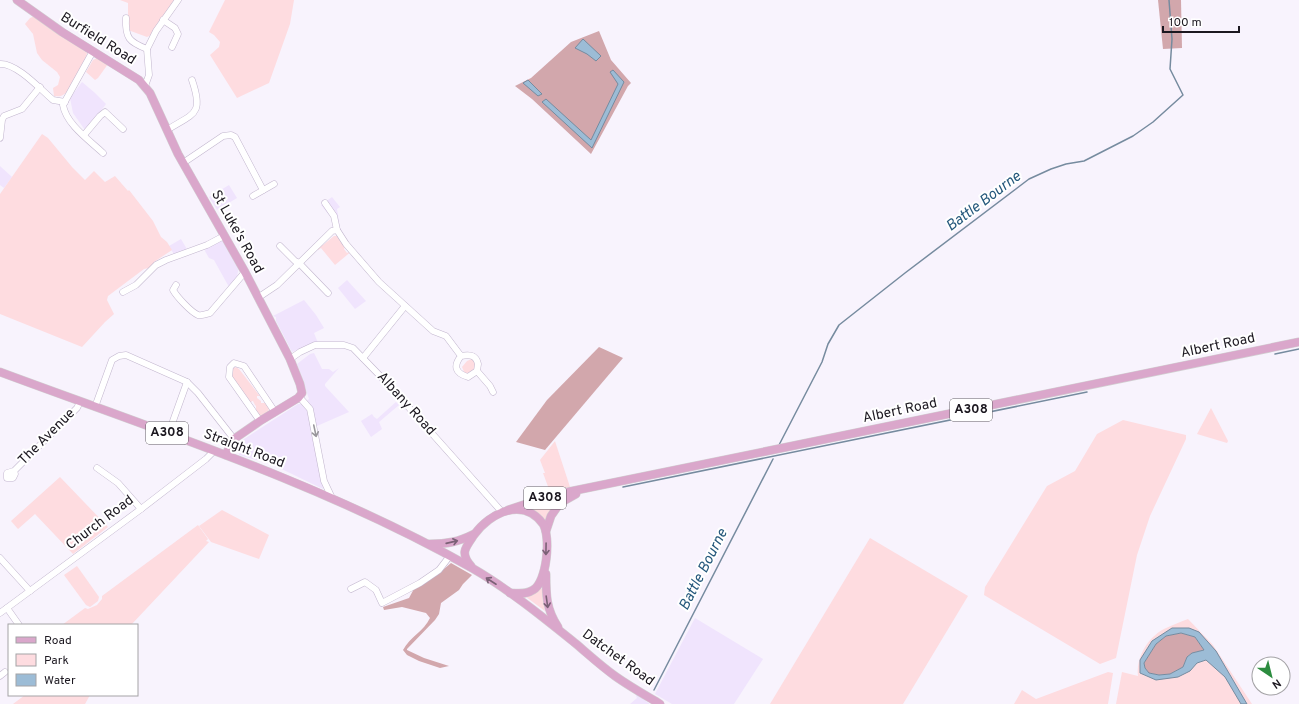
<svg xmlns="http://www.w3.org/2000/svg" width="1299" height="704" viewBox="0 0 1299 704" font-family="Overpass,sans-serif">
<rect width="100%" height="100%" fill="#f8f3fd"/>
<g fill="#f0e4fd">
<path d="M82,82L95,93L106,104L88,128L85,130L73,113L70,98Z"/>
<path d="M0,166L12,177L4,188L0,185Z"/>
<path d="M229,185L237,198L217,210L209,197Z"/>
<path d="M332,197L340,207L337,209L340,227L335,226L332,213L329,215L321,205Z"/>
<path d="M181,239L188,251L175,256L169,246Z"/>
<path d="M223,239L239,266L237,277L229,287L214,260L209,258L205,251L206,248Z"/>
<path d="M347,280L366,301L355,309L338,288Z"/>
<path d="M304,300L316,315L324,328L314,333L318,343L309,345L292,352L276,321V317L273,316Z"/>
<path d="M314,353L322,369H329L333,372L339,368L325,384V386L349,412L317,426L310,430L321,471L323,489L263,460H256L239,455L238,443L298,404H303L309,399L297,364L310,354Z"/>
<path d="M396,402L399,405L379,422L382,429L371,437L361,421L372,414L374,417L377,419Z"/>
<path d="M695,618L763,659L734,704H672L655,694Z"/>
<path d="M635,693L650,704H630L637,698Z"/>
</g>
<g fill="#fedce0">
<path d="M120,0H174L151,35L147,37L128,30V3Z"/>
<path d="M225,0H294L290,24L269,83L237,98L210,55L219,47L220,42L214,35L209,32Z"/>
<path d="M35,16L87,53C86,61 71,91 63,95C60,97 57,96 54,96L53,88L58,85L60,77L57,72L42,60L37,53L33,34L25,24L30,18Z"/>
<path d="M97,58L108,64L98,78L95,80L86,72L93,60Z"/>
<path d="M42,134L48,138L72,167L85,180L94,171L105,182L115,176L128,191L129,190L153,221L161,237L167,242L172,250L154,262L156,265L153,267L144,269L108,296L107,300L114,314L105,322L82,347L0,314V194Z"/>
<path d="M334,236H339L340,237L338,238L345,247L344,249L347,253L353,250L335,265L321,248L318,250L317,249L321,245H323Z"/>
<path d="M474,358L478,365L472,371L465,374L462,367L467,361Z"/>
<path d="M236,367L239,369L259,395L261,396H257V398L261,401V403H266L269,408L268,413L262,416H259L256,411V406L255,405L253,401H252L250,404V402L231,376L230,370Z"/>
<path d="M1211,408L1228,441L1227,443L1197,434Z"/>
<path d="M1123,420L1186,435V439L1150,516L1137,555L1116,658L1100,664L984,595L985,587L1047,486L1075,471L1097,434Z"/>
<path d="M555,441L570,487L550,492L543,473H545L540,460Z"/>
<path d="M60,477L108,527L73,554L35,514L18,529L11,521Z"/>
<path d="M548,501L549,504L554,502L556,505L546,523L527,509L532,508L531,505Z"/>
<path d="M222,510L269,535L259,559L211,542L199,526Z"/>
<path d="M198,525L208,539L206,541L209,542L131,625H62L85,608L88,609L97,605L102,599V596Z"/>
<path d="M870,538L968,596L903,704H770Z"/>
<path d="M77,566L99,597L98,601L90,607L86,605L64,575Z"/>
<path d="M540,588L542,589L543,602L545,611L526,597L537,592Z"/>
<path d="M1188,619L1213,645L1252,704H1247L1237,686L1189,628L1152,641L1140,673L1156,680L1190,671L1197,663L1206,660L1225,677L1241,704H1116L1122,672L1138,676C1136,658 1147,638 1164,629C1172,625 1180,622 1188,619Z"/>
<path d="M1108,672L1113,673L1108,704H1014L1022,690L1036,699Z"/>
<path d="M25,695H90L85,704H13Z"/>
</g>
<g fill="#d2a7ac">
<path d="M1158,0H1181L1182,48L1163,49Z"/>
<path d="M599,31L611,60L631,83L628,86L591,154L532,99L515,86L531,78L571,42Z"/>
<path d="M599,347L623,358L545,450L516,442L547,400Z"/>
<path d="M451,563L472,575L463,584L459,590L441,603L439,614L435,620L407,649V650L424,658L449,666L440,668L419,661L407,655L403,650C410,637 424,631 430,618L426,613L402,607L384,610L383,607L409,598L415,587L437,575Z"/>
<path d="M1181,633L1195,637L1204,650L1192,653L1187,657L1183,667L1170,674L1159,675L1149,673L1145,668L1144,663L1156,644L1166,636Z"/>
</g>
<g fill="#9cbcd6" stroke="#768b9f" fill-rule="evenodd">
<path d="M583,39L601,56L596,61L587,54L575,48Z"/>
<path d="M613,70L624,82L592,148L542,102L546,99L591,140L618,84L610,72Z"/>
<path d="M528,80L542,94L538,96L523,83Z"/>
<path d="M1172,628H1189L1199,632L1216,651L1247,704H1241L1225,677L1206,660L1197,663L1190,671L1178,677L1156,680L1140,673V660L1152,641ZM1181,633L1195,637L1204,650L1192,653L1187,657L1183,667L1170,674L1159,675L1149,673L1145,668L1144,663L1156,644L1166,636Z"/>
</g>
<g fill="none" stroke-linecap="round" stroke-linejoin="round">
<g stroke="#768b9f" stroke-width="1.5">
<path d="M1275,354L1299,349"/>
<path d="M779,445L822,362L828,344L839,325L905,273L1029,179L1051,169L1066,164L1084,161L1133,136L1153,122L1183,95L1170,69L1172,39L1169,0"/>
<path d="M623,487L1087,392"/>
<path d="M654,690L773,459"/>
</g>
<defs>
<g id="minor">
<path d="M126,18C125,38 129,42 147,49"/>
<path d="M163,20L175,28L178,34L172,47"/>
<path d="M93,51L63,105C66,124 89,140 103,153"/>
<path d="M0,64C17,63 41,90 53,100L65,102"/>
<path d="M145,86L149,75L147,49L156,31L178,0"/>
<path d="M167,130C194,113 204,115 192,80"/>
<path d="M84,135L100,116L105,112L123,129"/>
<path d="M0,138L2,120L4,116L22,109L40,87"/>
<path d="M183,163L223,136L231,135L235,137L263,190"/>
<path d="M253,196L274,184"/>
<path d="M325,203L334,216L337,230"/>
<path d="M280,246L295,261L299,263L328,293"/>
<path d="M176,285L173,290C177,297 191,312 198,315C203,316 206,314 210,313L245,272"/>
<path d="M123,292L136,285L156,265L166,260L207,245L224,236"/>
<path d="M259,297L277,285L332,231L337,230L346,244L379,282L433,331L446,336L461,356C453,366 455,373 468,377L477,371L478,364C476,355 470,354 461,356"/>
<path d="M363,358L405,306"/>
<path d="M290,359L300,352L315,345H344L353,348L387,383L502,512"/>
<path d="M477,371L490,386L493,392"/>
<path d="M298,398L302,400L310,409L324,481L332,498"/>
<path d="M95,407L112,360L119,356L126,355L187,382L198,393L234,439"/>
<path d="M173,421L187,382"/>
<path d="M260,421L229,377L230,367L234,363L244,366L275,412"/>
<path d="M97,468L118,483L141,509"/>
<path d="M14,471L15,474L13,478H7V473L14,471L77,408L80,402"/>
<path d="M0,558L30,591"/>
<path d="M351,589L365,582L376,590L382,603L420,583L439,570L449,557"/>
<path d="M7,608L19,625"/>
<path d="M0,613L141,509L206,459L214,451"/>
<path d="M0,676L5,672"/>
</g>
<g id="major">
<path d="M17,0L62,32L139,80L150,93L178,154L245,272L290,359L300,384L302,393L298,398L260,421L234,439L230,445L226,455"/>
<path d="M0,372C159,431 324,484 472,568C507,588 544,618 575,643C588,654 601,666 615,676C629,686 645,695 660,704"/>
<path d="M508,510L553,495L1299,342"/>
<path d="M546,531L551,516L560,503L576,494"/>
<path d="M429,544C447,544 458,542 474,534"/>
<path d="M471,566C460,553 465,548 474,535C490,512 524,497 543,524C551,537 547,582 533,590C526,595 518,593 510,593"/>
<path d="M546,574C546,595 546,609 558,627"/>
</g>
</defs>
<use href="#minor" stroke="#c2b6ce" stroke-width="7"/>
<use href="#major" stroke="#d2d1d2" stroke-width="9"/>
<use href="#minor" stroke="#fff" stroke-width="6"/>
<use href="#major" stroke="#daa7cb" stroke-width="8"/>
</g>
<defs><path id="oneway-shaft" d="M-6 0H5M1.5-3L5.5 0L1.5 3" fill="none" stroke-width="1.6" stroke-linecap="round" stroke-linejoin="round"/></defs>
<use stroke="#99979b" href="#oneway-shaft" transform="translate(315 431) rotate(78)"/>
<g stroke="#7b6076">
<use href="#oneway-shaft" transform="translate(452 542) rotate(-13)"/>
<use href="#oneway-shaft" transform="translate(546 549) rotate(91)"/>
<use href="#oneway-shaft" transform="translate(491 581) rotate(-147)"/>
<use href="#oneway-shaft" transform="translate(547 602) rotate(82)"/>
</g>
<g text-anchor="middle" dominant-baseline="central" stroke-width="4" stroke-linejoin="round" paint-order="stroke">
<g fill="#fff" stroke="#605d63" stroke-width="1">
<rect x="950" y="399" width="42" height="22" rx="3"/>
<rect x="146" y="422" width="42" height="22" rx="3"/>
<rect x="524" y="487" width="42" height="22" rx="3"/>
</g>
<g font-size="13" font-weight="bold" fill="#1c1820">
<text x="971" y="410">A308</text>
<text x="167" y="433">A308</text>
<text x="545" y="498">A308</text>
</g>
<g font-size="14" fill="#1c1820" stroke="#fff">
<text transform="translate(98 39) rotate(32)">Burfield Road</text>
<text transform="translate(237 232) rotate(61)">St Luke's Road</text>
<text transform="translate(1218 346) rotate(-12)">Albert Road</text>
<text transform="translate(406 404) rotate(48)">Albany Road</text>
<text transform="translate(900 411) rotate(-12)">Albert Road</text>
<text transform="translate(47 437) rotate(-45)">The Avenue</text>
<text transform="translate(244 449) rotate(21)">Straight Road</text>
<text transform="translate(100 523) rotate(-37)">Church Road</text>
<text transform="translate(618 658) rotate(36)">Datchet Road</text>
</g>
<g font-size="15" font-style="italic" fill="#25587c" stroke="#fff">
<text transform="translate(984 202) rotate(-37)">Battle Bourne</text>
<text transform="translate(704 570) rotate(-63)">Battle Bourne</text>
</g>
</g>
<rect x="8" y="624" width="130" height="72" fill="#ffffff" stroke="#a4a3a6"/>
<rect x="16" y="637" width="20" height="6" fill="#daa7cb" stroke="#a4a3a6"/>
<text x="44" y="644" font-size="12" fill="#1c1820">Road</text>
<rect x="16" y="654" width="20" height="12" fill="#fedce0" stroke="#a4a3a6"/>
<text x="44" y="664" font-size="12" fill="#1c1820">Park</text>
<rect x="16" y="674" width="20" height="12" fill="#9cbcd6" stroke="#a4a3a6"/>
<text x="44" y="684" font-size="12" fill="#1c1820">Water</text>
<g transform="translate(1271 676) rotate(145)"><circle r="19" fill="#ffffff" stroke="#a4a3a6"/>
<path d="M0-3L7 15L0 10L-7 15Z" fill="#2c8c3f"/>
<text y="-6" font-size="11" font-weight="bold" text-anchor="middle" fill="#1c1820">N</text>
</g>
<path d="M1163 26v6h76v-6" fill="none" stroke="#1c1820" stroke-width="2"/>
<text x="1169" y="26" font-size="12" fill="#1c1820" stroke="#ffffff" stroke-width="3" paint-order="stroke">100 m</text>
</svg>
